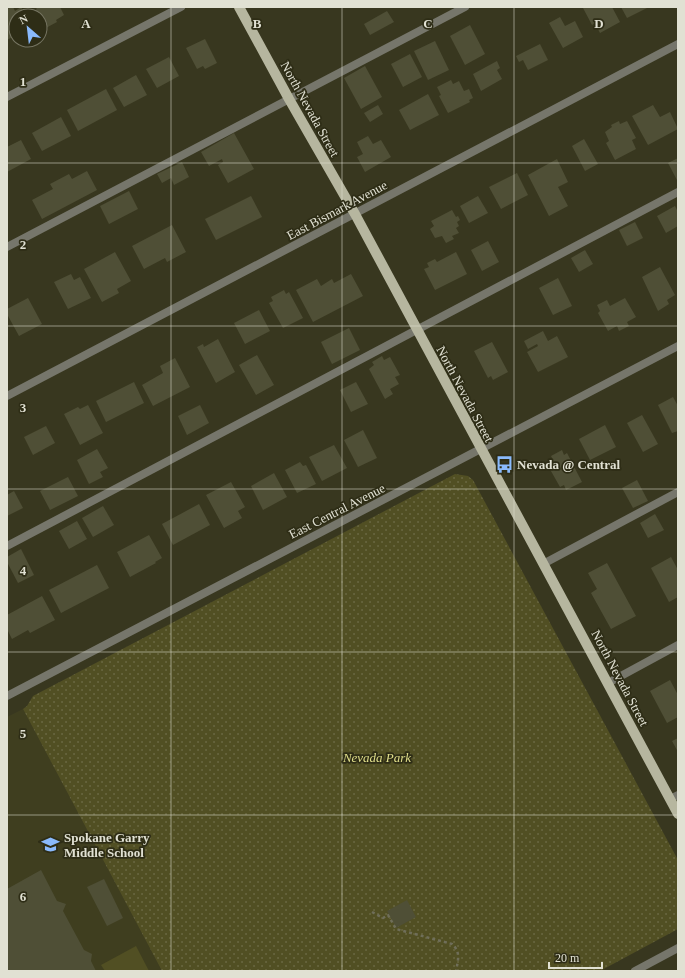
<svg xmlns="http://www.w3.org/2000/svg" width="685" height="978" viewBox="0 0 685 978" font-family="'Times New Roman',serif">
<defs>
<pattern id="park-dots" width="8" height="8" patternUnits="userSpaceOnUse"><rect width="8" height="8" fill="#514f23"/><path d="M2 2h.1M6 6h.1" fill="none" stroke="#6a6842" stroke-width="1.8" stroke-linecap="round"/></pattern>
</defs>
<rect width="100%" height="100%" fill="#38371f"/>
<path fill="#3f3e1f" d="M23,709L162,971H7V717Z"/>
<path fill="#514f23" d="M136,946L149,971H105L101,965Z"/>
<path fill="url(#park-dots)" d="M455,474L468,476L473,480L678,860V929L600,971H162L23,709L27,706L33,696Z"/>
<g fill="#4f4f36">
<path d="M7,7H13L15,11L21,7L26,16H16V35L7,40Z"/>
<path d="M35,7H60L64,15L56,20L57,22L44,29L40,22V16H37L34,11L37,9Z"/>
<path d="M584,7H612L620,22L600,33L595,23L592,25L583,8Z"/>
<path d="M621,7H649L627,18Z"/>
<path d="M387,11L394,22L370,35L364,24Z"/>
<path d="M560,17L565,26L575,21L583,37L563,48L549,23Z"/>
<path d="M470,25L485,54L465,65L450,36Z"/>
<path d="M205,39L217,63L205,69L203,66L197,69L186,48Z"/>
<path d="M435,41L449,70L428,80L414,51Z"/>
<path d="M540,44L548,60L528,70L523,60L519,62L516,56Z"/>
<path d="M410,54L422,77L403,87L391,64Z"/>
<path d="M169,57L179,76L157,88L146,69Z"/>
<path d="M497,61L500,68L497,70L502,79L481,91L473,74Z"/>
<path d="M365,66L382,97L361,109L344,78Z"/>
<path d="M136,75L147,95L124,107L113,88Z"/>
<path d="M451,80L453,84L459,81L464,91L469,89L473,98L469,100L470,102L448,113L439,96L441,95L437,87Z"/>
<path d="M106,89L117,110L78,131L67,110Z"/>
<path d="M428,94L439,115L410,130L399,110Z"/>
<path d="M378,105L383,114L370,122L364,113Z"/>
<path d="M653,105L660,117L670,112L678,129L648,145L632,116Z"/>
<path d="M61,117L71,136L42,151L32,133Z"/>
<path d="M619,121L620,124L627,121L636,138L632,140L636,149L615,160L606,143L609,141L605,132L612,127L611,125Z"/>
<path d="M234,133L254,169L228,183L218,165L223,162L222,159L209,166L201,152Z"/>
<path d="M368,136L373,144L381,140L391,157L365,172L357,157L363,154L357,142Z"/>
<path d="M584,139L598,164L585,171L572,146Z"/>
<path d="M21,140L31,159L7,172V147Z"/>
<path d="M678,158V182L668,163Z"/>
<path d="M557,159L568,182L558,187L568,206L549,216L528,175Z"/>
<path d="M182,162L189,177L174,185L171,178L162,183L157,174Z"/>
<path d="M87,171L97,190L42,219L32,200L53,189L50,184L69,174L72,179Z"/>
<path d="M517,173L528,195L501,209L489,187Z"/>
<path d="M129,191L138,209L109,224L100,206Z"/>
<path d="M251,196L262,217L216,240L205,219Z"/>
<path d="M478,196L488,213L469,223L460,206Z"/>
<path d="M675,206L678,212V226L666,233L657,216Z"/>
<path d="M452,210L456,217L458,216L460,220L457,222L459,226L456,228L459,233L452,236L454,239L446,243L442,236L435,238L430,229L434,226L431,221Z"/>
<path d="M635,222L643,238L627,246L619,230Z"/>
<path d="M172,225L186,252L167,262L165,258L144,269L132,246Z"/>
<path d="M488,241L499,262L482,271L471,250Z"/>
<path d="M585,250L593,264L579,272L571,258Z"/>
<path d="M115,252L131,281L117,289L119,293L102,302L84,269Z"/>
<path d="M456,252L467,274L435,290L424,269L429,267L427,263L435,259L437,262Z"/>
<path d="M660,267L675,295L667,300L669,304L658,311L642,277Z"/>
<path d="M71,274L74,280L80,277L91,298L68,309L54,282Z"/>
<path d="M351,274L363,296L313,322L296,290L317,279L321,286L332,279L334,283Z"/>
<path d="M558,278L572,306L553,315L539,288Z"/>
<path d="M284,290L286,294L289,292L303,318L283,328L269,303L273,301L271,297Z"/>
<path d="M28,298L42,324L19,336L7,314V309Z"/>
<path d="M625,298L636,317L627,322L629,326L619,331L617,326L608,331L598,313L600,311L597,305L607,300L610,306Z"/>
<path d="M259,310L270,331L245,344L234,323Z"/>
<path d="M349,328L360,350L332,364L321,342Z"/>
<path d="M543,331L548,341L557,336L568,357L538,372L527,352L538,346L537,344L528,349L524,341Z"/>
<path d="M218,339L235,372L216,383L197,347L203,344L204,347Z"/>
<path d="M492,342L508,372L493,380L491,376L488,378L474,351Z"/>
<path d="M257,355L274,385L256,395L239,365Z"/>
<path d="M382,356L384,360L390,357L400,375L395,377L399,384L390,389L393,394L385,399L369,369L374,365L372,362Z"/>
<path d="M175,358L190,387L153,406L142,385L163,373L160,366Z"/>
<path d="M134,382L144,403L106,422L96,401Z"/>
<path d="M356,382L368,404L351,412L340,390Z"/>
<path d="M673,397L678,406V431L672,433L658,405Z"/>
<path d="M88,405L103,433L80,445L64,414L78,407L80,409Z"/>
<path d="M200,405L209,423L187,435L178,416Z"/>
<path d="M642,415L658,444L643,452L627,423Z"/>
<path d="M605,425L616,447L590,460L579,439Z"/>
<path d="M46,426L55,443L33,455L24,437Z"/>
<path d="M363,430L377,458L358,467L344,440Z"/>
<path d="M334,445L347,468L322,481L309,457Z"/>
<path d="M97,449L108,468L100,472L103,477L89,484L77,460Z"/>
<path d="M562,450L564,455L567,453L582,482L566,490L564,485L560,487L547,464L553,460L551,456Z"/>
<path d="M300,462L303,466L306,465L316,484L297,493L285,470Z"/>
<path d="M274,473L287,497L263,510L251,486Z"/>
<path d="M68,477L78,496L50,510L40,491Z"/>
<path d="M637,480L648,501L633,508L622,488Z"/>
<path d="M231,482L245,507L238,511L242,518L224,528L206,495Z"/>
<path d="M14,491L23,508L7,516V495Z"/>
<path d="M199,504L210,525L173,545L162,524Z"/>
<path d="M103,506L114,525L93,537L82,518Z"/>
<path d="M655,514L664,530L648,538L640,523Z"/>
<path d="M77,521L87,539L69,549L59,531Z"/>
<path d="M149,535L162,558L155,562L156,563L130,577L117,552Z"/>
<path d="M21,549L34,575L18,583L7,562V557Z"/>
<path d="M671,557L678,570V597L669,602L651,568Z"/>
<path d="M607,563L636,616L611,629L591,593L597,589L588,573Z"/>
<path d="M97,565L109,588L61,613L49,590Z"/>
<path d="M42,596L55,620L30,633L28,630L12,639L7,629V615Z"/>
<path d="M670,680L678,695V717L667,723L650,691Z"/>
<path d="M678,738V752L672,741Z"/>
<path d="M41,870L57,901L66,904L63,911L84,950L92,954L91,961L96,971H7V889Z"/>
<path d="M104,879L123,918L107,926L87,887Z"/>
<path d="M407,900L416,917L396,928L387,911Z"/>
</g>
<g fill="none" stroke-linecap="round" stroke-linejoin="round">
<path stroke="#6f6e59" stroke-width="2.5" stroke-dasharray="3 3" stroke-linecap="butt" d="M372,912L383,918L388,915L396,929L452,944C461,952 458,960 456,971"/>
<g stroke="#76766b" stroke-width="8">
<path d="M7,247L465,7"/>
<path d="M7,546L678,192"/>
<path d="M543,564L678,492"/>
<path d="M670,799L678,795"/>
</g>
<g stroke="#76766b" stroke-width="8">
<path d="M7,97L181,7"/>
<path d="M7,396L678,44"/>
<path d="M608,683L678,645"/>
<path d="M7,696L678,346"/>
<path d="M635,971L678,948"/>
</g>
<path stroke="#b6b69f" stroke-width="10" d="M239,7L289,99L355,214L678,814"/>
</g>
<path fill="none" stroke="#e1e1d3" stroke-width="1" stroke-opacity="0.55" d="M171,7V971M342,7V971M514,7V971M7,163H678M7,326H678M7,489H678M7,652H678M7,815H678"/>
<defs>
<symbol id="bus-bare" viewBox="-9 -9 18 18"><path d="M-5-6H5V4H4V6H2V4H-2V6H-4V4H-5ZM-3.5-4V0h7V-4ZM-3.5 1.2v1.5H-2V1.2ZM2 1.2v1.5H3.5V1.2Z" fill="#8abafc" stroke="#2e2d16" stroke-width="2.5" paint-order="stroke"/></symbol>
<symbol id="school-bare" viewBox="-9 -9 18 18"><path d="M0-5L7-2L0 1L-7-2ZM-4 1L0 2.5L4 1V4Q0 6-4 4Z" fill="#8abafc" stroke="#2e2d16" stroke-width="2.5" paint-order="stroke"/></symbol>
</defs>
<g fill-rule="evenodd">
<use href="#bus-bare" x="492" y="452" width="25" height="25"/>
<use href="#school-bare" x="38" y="832" width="25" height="25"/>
</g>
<g text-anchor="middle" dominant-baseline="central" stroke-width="3.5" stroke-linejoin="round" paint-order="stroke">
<g font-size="13" fill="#e1e1d3" stroke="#2e2d16">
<text transform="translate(310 109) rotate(61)">North Nevada Street</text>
<text transform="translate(337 210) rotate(-28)">East Bismark Avenue</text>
<text transform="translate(465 394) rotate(62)">North Nevada Street</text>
<text transform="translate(337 511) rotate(-27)">East Central Avenue</text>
<text transform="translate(620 678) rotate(62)">North Nevada Street</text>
</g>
<g font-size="13" font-weight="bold" fill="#e1e1d3" stroke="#2e2d16" text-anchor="start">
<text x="517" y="464">Nevada @ Central</text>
<text x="64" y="837">Spokane Garry<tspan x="64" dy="15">Middle School</tspan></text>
</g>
<g font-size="13" font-style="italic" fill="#dfdd8a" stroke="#2e2d16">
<text x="377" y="757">Nevada Park</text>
</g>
</g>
<g font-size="13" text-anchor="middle" font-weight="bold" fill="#e1e1d3" stroke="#2e2d16" stroke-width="3.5" stroke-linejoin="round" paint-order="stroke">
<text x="86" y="28">A</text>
<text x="257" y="28">B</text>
<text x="428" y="28">C</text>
<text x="599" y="28">D</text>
<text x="23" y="86">1</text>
<text x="23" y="249">2</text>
<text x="23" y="412">3</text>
<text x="23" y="575">4</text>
<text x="23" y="738">5</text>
<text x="23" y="901">6</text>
</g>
<rect width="685" height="978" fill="none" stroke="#e1e1d3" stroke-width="16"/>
<g transform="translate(28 28) rotate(332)"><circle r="19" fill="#2e2d16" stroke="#767562"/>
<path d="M0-3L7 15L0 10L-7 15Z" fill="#8abafc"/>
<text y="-6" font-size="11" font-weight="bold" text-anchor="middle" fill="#e1e1d3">N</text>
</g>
<path d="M549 962v6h53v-6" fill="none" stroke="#e1e1d3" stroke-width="2"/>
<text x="555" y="962" font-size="12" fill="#e1e1d3" stroke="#2e2d16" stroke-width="3" paint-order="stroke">20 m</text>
</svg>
